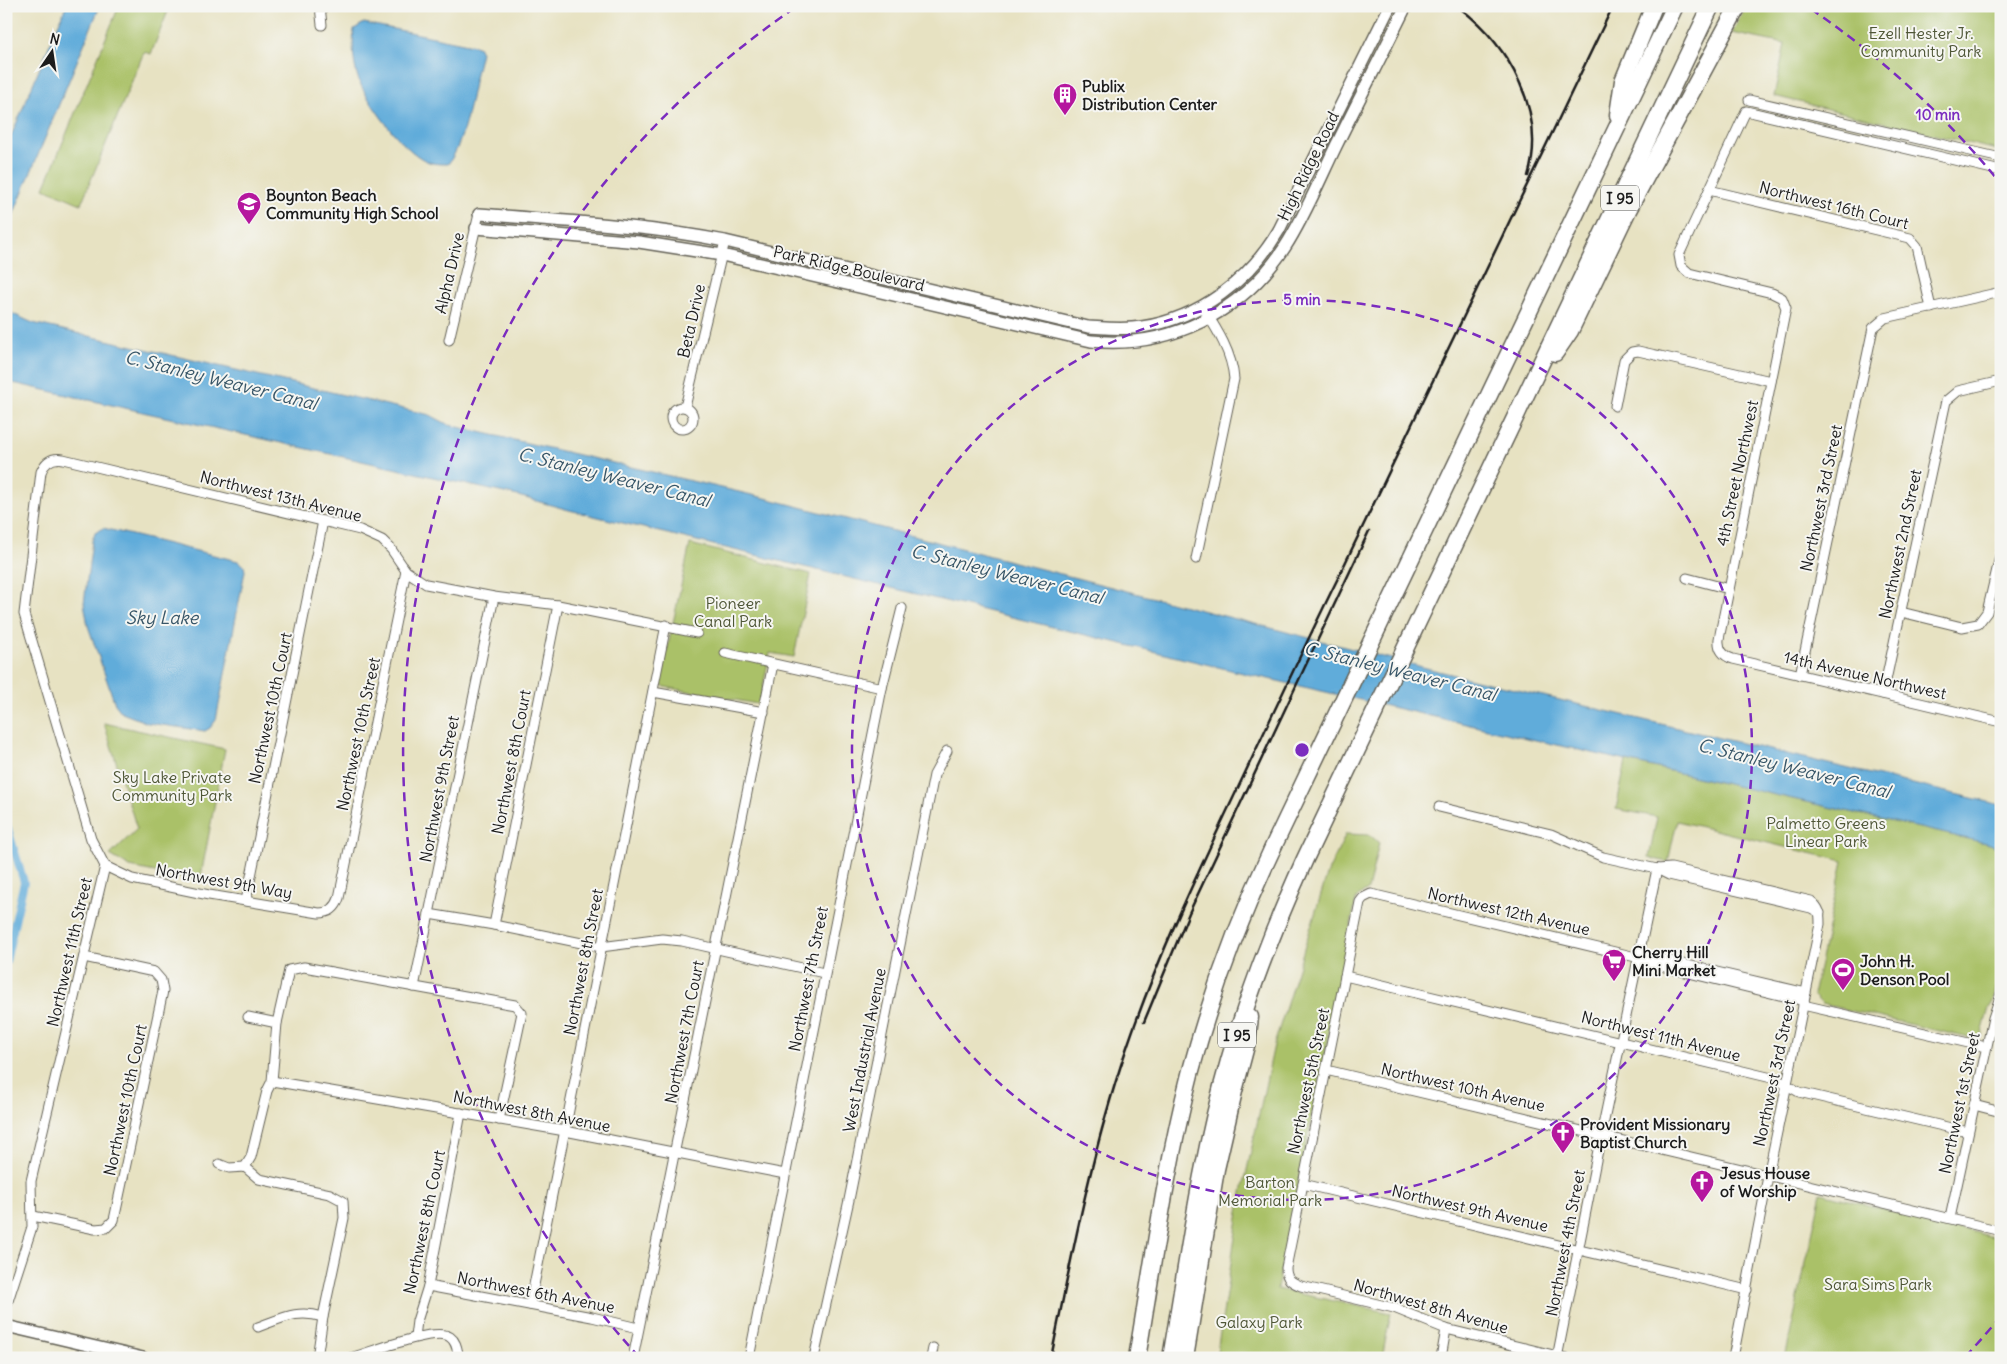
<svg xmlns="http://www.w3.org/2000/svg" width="2007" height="1364" viewBox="0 0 2007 1364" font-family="Delius,sans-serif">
<rect width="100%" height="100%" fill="#f6f6f2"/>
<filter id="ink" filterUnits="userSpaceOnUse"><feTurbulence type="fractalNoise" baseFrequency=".02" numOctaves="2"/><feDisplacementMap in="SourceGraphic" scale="10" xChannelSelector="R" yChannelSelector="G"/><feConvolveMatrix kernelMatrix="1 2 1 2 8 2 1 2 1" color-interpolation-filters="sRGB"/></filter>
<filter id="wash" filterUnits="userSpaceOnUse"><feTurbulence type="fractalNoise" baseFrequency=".0096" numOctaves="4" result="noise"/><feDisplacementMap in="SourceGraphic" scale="20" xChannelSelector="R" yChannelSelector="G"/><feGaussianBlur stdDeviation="1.12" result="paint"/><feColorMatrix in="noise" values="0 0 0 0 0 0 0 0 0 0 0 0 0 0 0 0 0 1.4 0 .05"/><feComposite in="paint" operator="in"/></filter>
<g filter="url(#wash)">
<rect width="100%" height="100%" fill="#e7e2c2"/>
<g fill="#aac167" stroke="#636e42">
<path d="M119,6H170L151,54L144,52L81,204L44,188Z"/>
<path d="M1746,6H2001V151L1774,96L1785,44L1732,33Z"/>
<path d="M690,544L811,574L794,657L770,653L760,701L757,704L665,687L660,683Z"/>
<path d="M104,723L225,749L200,881L130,867L110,855L137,829Z"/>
<path d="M1626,761L1990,844L2001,849V967L1993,1002L1989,1008L1981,1037L1969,1038L1822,1004L1813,995L1843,861L1677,821L1668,862L1649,858L1657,817L1616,809Z"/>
<path d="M1346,834L1370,835L1379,843L1368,890L1359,895L1356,900L1277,1289L1391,1313L1382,1358H1216L1242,1193L1274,1045L1328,872Z"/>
<path d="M1821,1193L2001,1239V1356L1992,1358H1785Z"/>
</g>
<g fill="#61acda" stroke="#3e647b">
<path d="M66,6H100L6,232V148Z"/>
<path d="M364,23L478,46L481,52L479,61C471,91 466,141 448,164C443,164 437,164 432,163C407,157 372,108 361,85C353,68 352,48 354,29Z"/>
<path d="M6,306L13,314L33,323L430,415L449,425L765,498L1438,671L2001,805V849L1990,844L1247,674L569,510L518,496L13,383H6Z"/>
<path d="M103,528L238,561L244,566L245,571L216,720L210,728L205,731L148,723L122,713L115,704L88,626L84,603L92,541L95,533Z"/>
</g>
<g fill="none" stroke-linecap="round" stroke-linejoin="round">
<path stroke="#61acda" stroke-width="8" d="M6,823L24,882L6,961"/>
</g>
</g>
<g filter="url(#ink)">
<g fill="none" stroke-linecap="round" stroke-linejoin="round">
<defs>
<g id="minor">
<path d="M320,6L322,25"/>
<path d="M1749,100L2001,158"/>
<path d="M2001,171L1746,111L1679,255L1681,266L1689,273L1772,293L1782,298L1786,308L1719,639C1718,649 1723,656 1733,659L2001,722"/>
<path d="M1709,190L1910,238L1917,246L1931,308"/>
<path d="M449,340L479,214"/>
<path d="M1615,406L1624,360L1632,352L1638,351L1771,381"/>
<circle cx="682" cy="418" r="11"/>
<path d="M685,407L725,241"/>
<path d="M1196,559L1234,379C1232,352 1216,328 1202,306"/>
<path d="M1687,578L1729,589"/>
<path d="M1901,612L1962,627L1978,624L1987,612L2001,552"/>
<path d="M725,653L882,688"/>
<path d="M1800,675L1873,328L1885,318L2001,292"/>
<path d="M653,692L764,712"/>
<path d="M1883,694L1946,401L1958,391L2001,381"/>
<path d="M1439,807L1551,834L1603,857L1657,869L1669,875L1811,908L1820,913"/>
<path d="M105,866L132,879L209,895L319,913C329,913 336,908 339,898L406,571"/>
<path d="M1657,869L1671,868L1811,901C1820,908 1820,913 1820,924L1770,1166L1733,1358"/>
<path d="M246,901L323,521"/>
<path d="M429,914L494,925L601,947L662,939L682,941L824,973"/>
<path d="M494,925L558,605"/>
<path d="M1640,958L1653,957L1806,993"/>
<path d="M1345,976L1776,1079L1799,1092L1968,1132"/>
<path d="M414,987L494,597"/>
<path d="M1803,1005L1986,1047"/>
<path d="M248,1017L277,1023"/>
<path d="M1326,1070L2001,1231"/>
<path d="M272,1081L565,1131L785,1174"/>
<path d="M1974,1105L2001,1112"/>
<path d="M219,1164L229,1168L245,1167"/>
<path d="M245,1167L251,1157L267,1091L272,1081L277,1023L289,970L304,967L515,1005L522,1013L499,1120"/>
<path d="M245,1167L259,1179L330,1194L343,1201L344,1218L323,1317L317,1358"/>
<path d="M1303,1184L1747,1290"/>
<path d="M33,1216L95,1229L106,1228L114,1220L163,991L161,980L154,972L84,957"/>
<path d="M1950,1218L1993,1018L2001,994"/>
<path d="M428,1286L592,1317L638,1328"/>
<path d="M530,1305L666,625"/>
<path d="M6,1307L32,1227L31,1181L105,866L91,839L24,614L41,472C45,462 52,457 63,459L360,530L382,540L391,549L406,571L426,584L494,597L558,605L697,633"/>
<path d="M258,1327C283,1318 297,1309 323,1317"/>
<path d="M415,1337L417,1321L428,1286L461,1113"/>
<path d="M350,1358C369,1353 435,1326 450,1337C457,1342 457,1350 459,1358"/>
<path d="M633,1358L773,664"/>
<path d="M749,1358L882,688L902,608"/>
<path d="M814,1358L849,1200L934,775L947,751"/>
<path d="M931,1358L933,1348"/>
<path d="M1441,1358L1446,1329"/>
<path d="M1557,1358L1601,1135L1657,869"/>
<path d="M1566,1358L1446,1329L1394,1308L1301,1286C1291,1282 1286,1279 1286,1268L1360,902L1363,898L1371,894L1640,958L1652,964L1804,1001"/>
</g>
<g id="tertiary">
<path d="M479,214C561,221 644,225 725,241L1088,327C1106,328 1124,330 1142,327C1200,318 1250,280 1279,230L1390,6"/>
<path d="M476,228L639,242L722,255L1091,341C1169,349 1242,313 1285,247C1305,216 1320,179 1336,146C1359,99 1383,53 1406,6"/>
<path d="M6,1326L143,1358"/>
</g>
<g id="motorway">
<path d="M1618,115L1623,81L1654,6"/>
<path d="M1555,353L1570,331L1628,210L1738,6"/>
<path d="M1137,1358C1153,1263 1166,1167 1190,1074C1211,994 1240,917 1275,843L1675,6"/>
<path d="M1171,1358C1188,1259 1201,1158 1229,1061C1249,991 1275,925 1305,859L1711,6"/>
<path d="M1185,1358L1216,1169L1234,1091L1247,1042L1250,1017"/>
</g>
</defs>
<use href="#minor" stroke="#636156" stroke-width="11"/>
<use href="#tertiary" stroke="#636156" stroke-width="14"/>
<use href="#motorway" stroke="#636156" stroke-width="19"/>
<use href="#minor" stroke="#fff" stroke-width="9"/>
<use href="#tertiary" stroke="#fff" stroke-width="11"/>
<use href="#motorway" stroke="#fff" stroke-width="16"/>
<g stroke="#1c1c1c" stroke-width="2.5">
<path d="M1460,8C1509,46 1547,112 1528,176"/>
<path d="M1144,1022L1189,913L1369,531"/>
<path d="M1051,1358C1072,1254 1092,1150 1126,1050C1156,961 1196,876 1236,792C1270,720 1303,649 1338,578C1431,388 1522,197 1613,6"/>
</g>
</g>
</g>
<g fill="none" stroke="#7b2cbf" stroke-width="2.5" stroke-dasharray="9 6">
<circle cx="1302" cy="750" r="450"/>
<path d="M2001 1316A899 899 0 0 1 1965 1357M639 1357A899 899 0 0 1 793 9M1811 9A899 899 0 0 1 2001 184"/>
</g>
<defs>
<symbol id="building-pin" viewBox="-11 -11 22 30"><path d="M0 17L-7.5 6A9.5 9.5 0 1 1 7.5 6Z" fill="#b5179e" stroke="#f6f6f2"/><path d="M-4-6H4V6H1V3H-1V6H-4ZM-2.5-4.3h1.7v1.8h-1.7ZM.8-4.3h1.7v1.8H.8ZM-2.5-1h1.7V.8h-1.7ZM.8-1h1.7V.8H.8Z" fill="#fff"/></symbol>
<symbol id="school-pin" viewBox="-11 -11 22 30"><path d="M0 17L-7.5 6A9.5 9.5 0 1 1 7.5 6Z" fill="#b5179e" stroke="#f6f6f2"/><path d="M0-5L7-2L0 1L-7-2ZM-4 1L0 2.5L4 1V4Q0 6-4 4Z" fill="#fff"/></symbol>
<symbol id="supermarket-pin" viewBox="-11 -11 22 30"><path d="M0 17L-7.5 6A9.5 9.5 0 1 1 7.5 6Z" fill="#b5179e" stroke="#f6f6f2"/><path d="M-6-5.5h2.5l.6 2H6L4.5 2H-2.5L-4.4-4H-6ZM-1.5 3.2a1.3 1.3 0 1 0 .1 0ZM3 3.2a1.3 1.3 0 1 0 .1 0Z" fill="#fff"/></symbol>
<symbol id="stadium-pin" viewBox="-11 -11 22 30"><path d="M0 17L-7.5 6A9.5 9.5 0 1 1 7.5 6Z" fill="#b5179e" stroke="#f6f6f2"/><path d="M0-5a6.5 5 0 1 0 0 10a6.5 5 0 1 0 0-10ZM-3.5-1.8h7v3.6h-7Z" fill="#fff"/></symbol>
<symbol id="church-pin" viewBox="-11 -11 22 30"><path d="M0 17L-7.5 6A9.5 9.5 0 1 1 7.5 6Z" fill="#b5179e" stroke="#f6f6f2"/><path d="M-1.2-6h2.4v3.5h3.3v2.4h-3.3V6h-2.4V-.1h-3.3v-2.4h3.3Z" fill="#fff"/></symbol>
</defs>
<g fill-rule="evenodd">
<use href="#building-pin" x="1051" y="81" width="28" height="38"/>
<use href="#school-pin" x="235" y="190" width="28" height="38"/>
<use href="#supermarket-pin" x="1600" y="947" width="28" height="38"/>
<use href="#stadium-pin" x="1829" y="956" width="28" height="38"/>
<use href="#church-pin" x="1549" y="1119" width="28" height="38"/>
<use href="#church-pin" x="1688" y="1168" width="28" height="38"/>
</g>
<g text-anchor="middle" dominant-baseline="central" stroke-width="4" stroke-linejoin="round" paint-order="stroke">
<g fill="#f6f6f2" stroke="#5d5d5c" stroke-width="1">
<rect x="1601" y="185.5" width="38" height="25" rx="4"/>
<rect x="1218" y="1022.5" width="38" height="25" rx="4"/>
</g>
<g font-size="15" font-weight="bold" fill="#1c1c1c">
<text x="1620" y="198">I 95</text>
<text x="1237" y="1035">I 95</text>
</g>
<g font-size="16" fill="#4e5636" stroke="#f6f6f2">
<text x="1921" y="33">Ezell Hester Jr.<tspan x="1921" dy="18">Community Park</tspan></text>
<text x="733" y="603">Pioneer<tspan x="733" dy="18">Canal Park</tspan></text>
<text x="172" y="777">Sky Lake Private<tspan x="172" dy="18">Community Park</tspan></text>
<text x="1826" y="823">Palmetto Greens<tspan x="1826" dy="18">Linear Park</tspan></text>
<text x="1270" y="1182">Barton<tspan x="1270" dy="18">Memorial Park</tspan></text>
<text x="1878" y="1284">Sara Sims Park</text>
<text x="1259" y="1322">Galaxy Park</text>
</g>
<g font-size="16" font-weight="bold" fill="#1c1c1c" stroke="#f6f6f2" text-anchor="start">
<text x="1082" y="86">Publix<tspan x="1082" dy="18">Distribution Center</tspan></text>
<text x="266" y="195">Boynton Beach<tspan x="266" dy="18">Community High School</tspan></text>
<text x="1632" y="952">Cherry Hill<tspan x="1632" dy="18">Mini Market</tspan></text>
<text x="1860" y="961">John H.<tspan x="1860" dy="18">Denson Pool</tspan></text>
<text x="1580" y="1124">Provident Missionary<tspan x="1580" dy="18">Baptist Church</tspan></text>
<text x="1720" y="1173">Jesus House<tspan x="1720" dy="18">of Worship</tspan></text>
</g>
<g font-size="16" fill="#1c1c1c" stroke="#f6f6f2">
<text transform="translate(1308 166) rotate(-64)">High Ridge Road</text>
<text transform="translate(1834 205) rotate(14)">Northwest 16th Court</text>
<text transform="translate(849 268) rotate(13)">Park Ridge Boulevard</text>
<text transform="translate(449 273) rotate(-77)">Alpha Drive</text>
<text transform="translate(691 321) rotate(-77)">Beta Drive</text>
<text transform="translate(1737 473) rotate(-78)">4th Street Northwest</text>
<text transform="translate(281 496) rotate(14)">Northwest 13th Avenue</text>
<text transform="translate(1821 498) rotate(-78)">Northwest 3rd Street</text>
<text transform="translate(1900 544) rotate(-78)">Northwest 2nd Street</text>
<text transform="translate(1865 675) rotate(13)">14th Avenue Northwest</text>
<text transform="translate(270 708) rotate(-78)">Northwest 10th Court</text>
<text transform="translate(358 734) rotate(-78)">Northwest 10th Street</text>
<text transform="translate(511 762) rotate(-79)">Northwest 8th Court</text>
<text transform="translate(439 789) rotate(-79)">Northwest 9th Street</text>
<text transform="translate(224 881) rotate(10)">Northwest 9th Way</text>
<text transform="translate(1509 911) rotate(13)">Northwest 12th Avenue</text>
<text transform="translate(69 952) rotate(-77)">Northwest 11th Street</text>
<text transform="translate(583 962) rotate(-79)">Northwest 8th Street</text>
<text transform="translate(808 979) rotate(-79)">Northwest 7th Street</text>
<text transform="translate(684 1032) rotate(-79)">Northwest 7th Court</text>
<text transform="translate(1661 1036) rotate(14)">Northwest 11th Avenue</text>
<text transform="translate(864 1050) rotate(-79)">West Industrial Avenue</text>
<text transform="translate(1774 1073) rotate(-78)">Northwest 3rd Street</text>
<text transform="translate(1308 1081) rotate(-78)">Northwest 5th Street</text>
<text transform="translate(1463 1087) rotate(13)">Northwest 10th Avenue</text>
<text transform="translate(125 1100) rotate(-78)">Northwest 10th Court</text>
<text transform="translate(1959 1103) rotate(-78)">Northwest 1st Street</text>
<text transform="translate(532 1111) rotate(11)">Northwest 8th Avenue</text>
<text transform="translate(1470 1208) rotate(13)">Northwest 9th Avenue</text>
<text transform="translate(424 1222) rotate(-78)">Northwest 8th Court</text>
<text transform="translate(1565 1243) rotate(-79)">Northwest 4th Street</text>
<text transform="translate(536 1292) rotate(11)">Northwest 6th Avenue</text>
<text transform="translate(1431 1306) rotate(16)">Northwest 8th Avenue</text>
</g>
<g font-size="18" font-style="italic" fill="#385668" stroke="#f6f6f2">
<text transform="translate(221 380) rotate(14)">C. Stanley Weaver Canal</text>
<text transform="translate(614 477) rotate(14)">C. Stanley Weaver Canal</text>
<text transform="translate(1007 574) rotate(14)">C. Stanley Weaver Canal</text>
<text x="162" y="617">Sky Lake</text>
<text transform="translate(1400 671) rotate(14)">C. Stanley Weaver Canal</text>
<text transform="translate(1794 768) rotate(14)">C. Stanley Weaver Canal</text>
</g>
</g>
<circle cx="1302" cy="750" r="8" fill="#7b2cbf" stroke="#f6f6f2" stroke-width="2.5"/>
<g font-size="15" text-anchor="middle" font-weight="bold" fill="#7b2cbf" stroke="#f6f6f2" stroke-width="4" stroke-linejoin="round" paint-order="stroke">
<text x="1938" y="120">10 min</text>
<text x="1302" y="305">5 min</text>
</g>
<rect width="2007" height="1364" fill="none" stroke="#f6f6f2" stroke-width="25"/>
<g transform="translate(52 52) rotate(13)" stroke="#f6f6f2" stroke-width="4" paint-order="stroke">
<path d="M0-4L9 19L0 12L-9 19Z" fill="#1c1c1c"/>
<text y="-8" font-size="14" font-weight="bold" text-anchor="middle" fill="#1c1c1c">N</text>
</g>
</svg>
